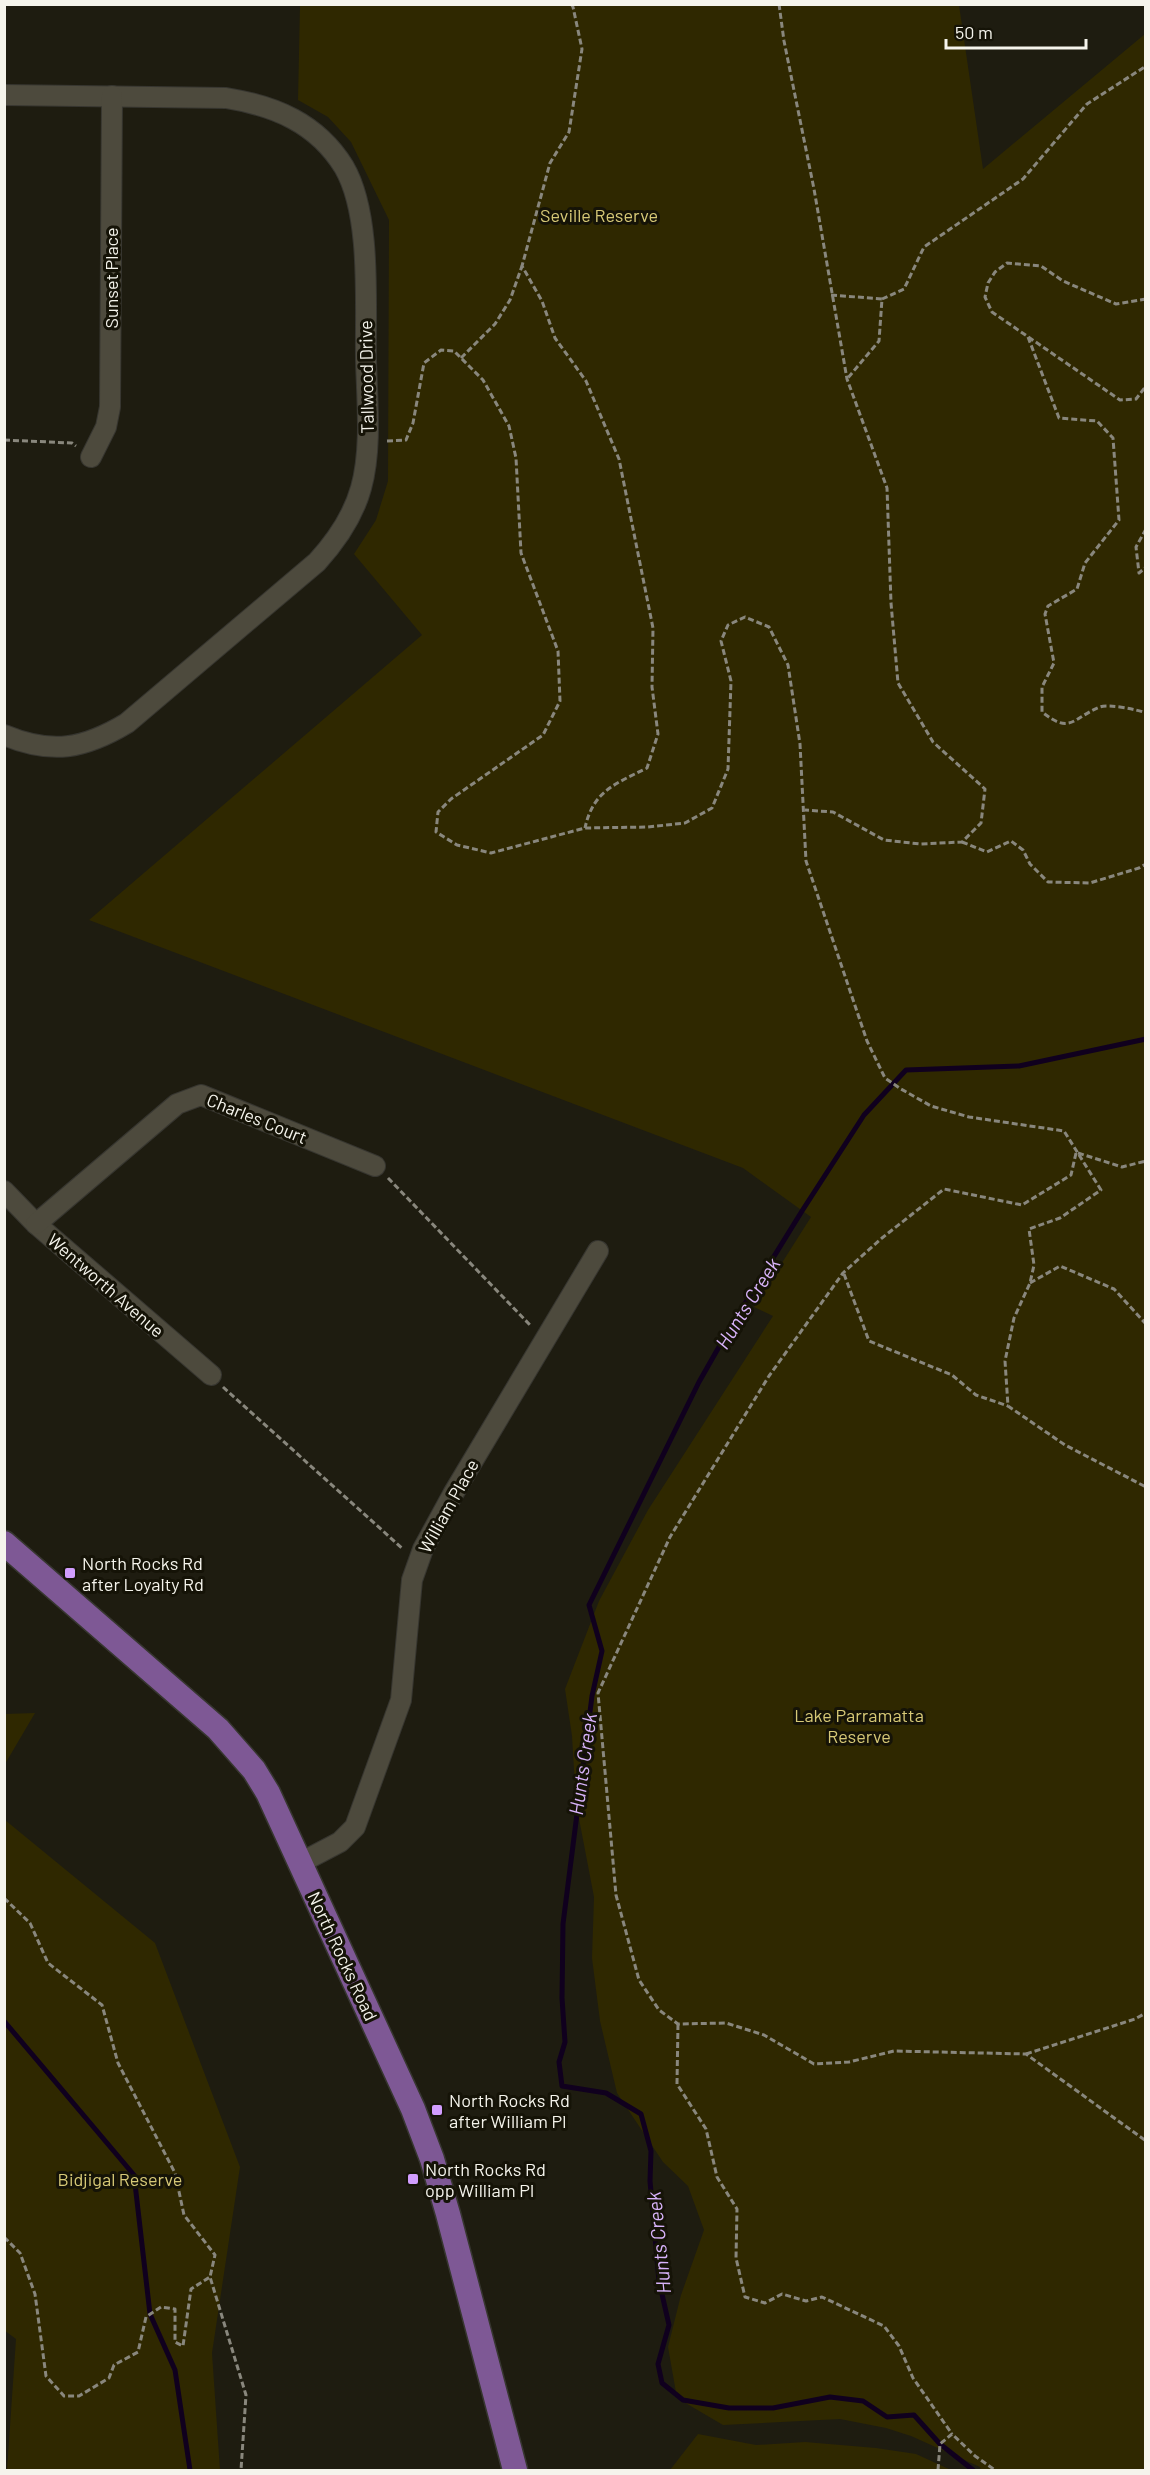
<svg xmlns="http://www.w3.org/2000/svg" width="1150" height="2475" viewBox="0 0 1150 2475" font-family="Barlow,sans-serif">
<rect width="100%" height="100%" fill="#1e1c10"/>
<g fill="#2f2800">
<path d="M300,5H959L983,169L1145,34V2470H981L980,2467L911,2436L886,2428L840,2419L723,2425L677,2398L668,2347L681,2295L704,2230L688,2186L663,2162L617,2093L600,2021L592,1958L594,1897L576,1803L572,1736L565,1689L599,1601L648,1510L773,1316L754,1307L811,1217L743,1168L89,920L422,635L354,554L376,520L388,481L389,220L351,142L328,117L298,100Z"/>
<path d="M35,1713L5,1764V1714Z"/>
<path d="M5,1820L155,1943L240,2167L212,2353L220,2470H7L16,2339L4,2330Z"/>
<path d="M698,2434L756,2445L805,2442L876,2448L916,2454L951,2470H670Z"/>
</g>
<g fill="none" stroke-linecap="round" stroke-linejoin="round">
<g stroke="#10001e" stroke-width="5">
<path d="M4,2021L134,2175L150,2314L175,2370L190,2470"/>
<path d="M973,2470L940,2444L914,2415L887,2417L863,2401L830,2397L773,2408H729L683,2400L662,2383L658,2364L669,2325L659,2281L650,2181L651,2151L641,2114L606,2093L562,2086L559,2062L565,2042L562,1998L563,1924L592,1696L602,1651L589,1605L699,1382L728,1331L802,1211L864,1115L906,1070L1019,1066L1146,1039"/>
</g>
<defs>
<g id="minor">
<path d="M4,95L226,98C275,106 317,123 344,167C372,215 365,305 366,360C367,400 372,449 361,488C353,517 337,540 317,562L127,723C84,749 52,755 4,735"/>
<path d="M91,457L106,427L110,407L112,96"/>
<path d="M4,1191L36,1224L211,1375"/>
<path d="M36,1224L177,1104L201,1095L375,1166"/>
<path d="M300,1863L340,1842L355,1827L401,1700L412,1580L423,1549L453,1494L598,1251"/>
</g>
<path id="major" d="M4,1543L218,1729L254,1770L268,1793L413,2109L432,2159L448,2214L515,2470"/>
</defs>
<use href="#minor" stroke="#373630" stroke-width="22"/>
<use href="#major" stroke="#373630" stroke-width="27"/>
<g stroke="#89877d" stroke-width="3" stroke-dasharray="6 3" stroke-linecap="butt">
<path d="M571,4L573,7L582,49L569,132L550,163L522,266L542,301L555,338L586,381L619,459L653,628L652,687L658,734L647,768C615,784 593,791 585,828"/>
<path d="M779,4L784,41L814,189L847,379L887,488L891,603L898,683L933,742L985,789L981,823L962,842L920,844L884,840L833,812L805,810"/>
<path d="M831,295L882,299L879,341L847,379"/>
<path d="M882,299L904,289L924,247L1023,179L1087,104L1146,66"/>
<path d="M1146,299L1116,304L1063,281L1041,266L1007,263L995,272L988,283L985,297L992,312L1120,400L1136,399L1146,386"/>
<path d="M1028,337L1059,418L1097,421L1113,438L1119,520L1085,563L1077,589L1048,606L1045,614L1054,663L1042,687V712C1071,735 1072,718 1100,707C1108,704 1136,709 1146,713"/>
<path d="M461,358L495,324L510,300L522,266"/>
<path d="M4,440L72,443L76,446"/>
<path d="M387,441L406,440L413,423L424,363L441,350L454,351L483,380L509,426L516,458L521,553L558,651L560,701L543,735L451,799L438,812L436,832L457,845L491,853L585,828L648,827L685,823L712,808L728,769L731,681L721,641L728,625L745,617L769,627L788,665L800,744L806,861L867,1041L885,1078L901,1089L931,1106L969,1117L1064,1131L1101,1190L1060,1218L1029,1229L1034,1265L1030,1283L1014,1318L1005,1361L1008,1406L1065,1445L1146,1487"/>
<path d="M1146,529L1136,547L1139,573L1146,567"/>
<path d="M962,842L987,852L1011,841L1023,850L1030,864L1048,882L1090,883L1139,868L1146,864"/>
<path d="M1076,1153L1071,1175L1022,1205L944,1189L882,1238L843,1273L769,1376L670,1537L598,1693L616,1895L639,1980L659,2010L678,2024L726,2023L764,2035L814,2064L849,2062L894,2051L1026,2054L1146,2141"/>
<path d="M1078,1153L1122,1167L1146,1161"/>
<path d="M388,1178L531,1326"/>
<path d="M844,1274L869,1341L952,1375L976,1395L1008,1406"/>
<path d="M1030,1283L1060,1266L1114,1289L1146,1324"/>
<path d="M223,1387L403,1549"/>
<path d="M4,1898L30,1923L48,1963L102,2005L118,2063L175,2173L184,2215L215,2255L210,2277L246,2395L241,2470"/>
<path d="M678,2024L677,2084L706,2129L717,2177L737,2209L736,2258L745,2297L765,2303L782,2294L806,2301L822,2297L884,2326L899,2346L913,2378L952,2434"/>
<path d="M1026,2054L1135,2019L1146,2013"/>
<path d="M4,2237L20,2253L35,2294L46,2376L64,2396H79L109,2378L114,2365L138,2352L146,2317L161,2307L175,2309V2342L183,2346L191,2289L210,2277"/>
<path d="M938,2470L940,2444L952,2434L975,2456L995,2470"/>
</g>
<use href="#minor" stroke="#4d4a3d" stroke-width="20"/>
<use href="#major" stroke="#7e5895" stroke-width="24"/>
</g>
<g fill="#d19dfe" stroke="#151307" stroke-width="2">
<rect x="64" y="1567" width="12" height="12" rx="3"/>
<rect x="431" y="2104" width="12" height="12" rx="3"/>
<rect x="407" y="2173" width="12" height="12" rx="3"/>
</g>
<g text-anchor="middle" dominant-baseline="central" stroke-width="6" stroke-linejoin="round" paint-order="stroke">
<g font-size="18" fill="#d7c977" stroke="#151307">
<text x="599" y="215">Seville Reserve</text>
<text x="859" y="1715">Lake Parramatta<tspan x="859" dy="21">Reserve</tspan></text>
<text x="120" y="2179">Bidjigal Reserve</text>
</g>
<g font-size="18" fill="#f5f4ec" stroke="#151307">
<text transform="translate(111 278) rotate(-90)">Sunset Place</text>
<text transform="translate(366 377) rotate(-91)">Tallwood Drive</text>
<text transform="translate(257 1118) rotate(22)">Charles Court</text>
<text transform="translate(106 1285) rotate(41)">Wentworth Avenue</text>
<text transform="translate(448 1506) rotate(-61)">William Place</text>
<text transform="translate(343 1956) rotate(65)">North Rocks Road</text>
</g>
<g font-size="18" fill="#f5f4ec" stroke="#151307" text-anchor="start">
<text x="82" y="1563">North Rocks Rd<tspan x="82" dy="21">after Loyalty Rd</tspan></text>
<text x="449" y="2100">North Rocks Rd<tspan x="449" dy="21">after William Pl</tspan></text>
<text x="425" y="2169">North Rocks Rd<tspan x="425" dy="21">opp William Pl</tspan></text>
</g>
<g font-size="20" font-style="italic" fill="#d8b3fa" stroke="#151307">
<text transform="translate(747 1303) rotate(-58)">Hunts Creek</text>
<text transform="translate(582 1764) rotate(-82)">Hunts Creek</text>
<text transform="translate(658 2243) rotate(-96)">Hunts Creek</text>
</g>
</g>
<rect width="1150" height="2475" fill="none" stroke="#f5f4ec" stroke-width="12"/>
<path d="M946 39v9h140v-9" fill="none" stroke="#f5f4ec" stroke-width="3"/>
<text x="955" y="39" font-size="18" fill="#f5f4ec" stroke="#151307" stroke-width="4.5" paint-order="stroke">50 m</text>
</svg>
